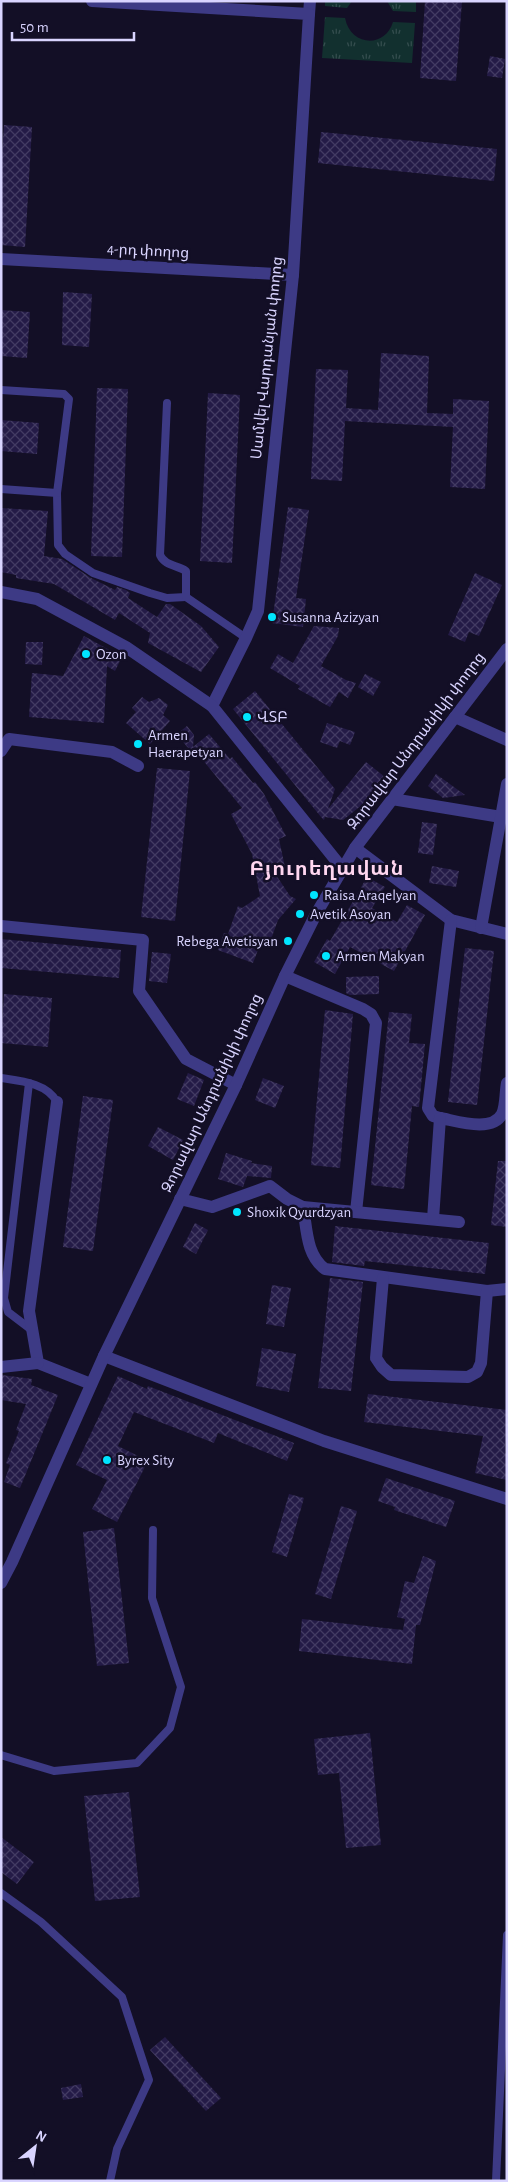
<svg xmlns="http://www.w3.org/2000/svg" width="508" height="2182" viewBox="0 0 508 2182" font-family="'Alegreya Sans','Noto Sans Armenian',sans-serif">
<defs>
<pattern id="grass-tufts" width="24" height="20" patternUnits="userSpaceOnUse" patternTransform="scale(1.25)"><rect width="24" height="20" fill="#12302f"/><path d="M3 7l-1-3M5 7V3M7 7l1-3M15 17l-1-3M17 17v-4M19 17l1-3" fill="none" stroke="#344d4e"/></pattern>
<pattern id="building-cross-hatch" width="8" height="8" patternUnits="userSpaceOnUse" patternTransform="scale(1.25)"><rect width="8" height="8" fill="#241b47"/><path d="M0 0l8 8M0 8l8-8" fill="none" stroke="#433b63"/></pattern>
</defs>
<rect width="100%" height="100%" fill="#130f26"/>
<g fill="url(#grass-tufts)">
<path d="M325,1H352L347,8L325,6Z"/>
<path d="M387,1H416V12L393,11Z"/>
<path d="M325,17L345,18C350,46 385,49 393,22L415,23L412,63L322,58Z"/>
</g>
<g fill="url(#building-cross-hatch)">
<path d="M425,1H462L456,81L420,78Z"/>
<path d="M490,56L505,59L502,78L487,76Z"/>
<path d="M4,125L32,127L25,247L1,245V168Z"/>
<path d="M321,132L497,149L494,181L318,163Z"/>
<path d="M63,292L92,294L89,347L62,345Z"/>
<path d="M1,310L30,312L27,358L1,356Z"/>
<path d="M381,353L429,356L427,413L453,414V399L489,401L485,489L450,487L453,427L345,421L342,481L311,479L316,369L348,370L346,408L378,410Z"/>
<path d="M97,388L128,389L122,557L91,556Z"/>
<path d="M208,393L240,395L232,563L200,561Z"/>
<path d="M1,420L39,423L37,454L1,451Z"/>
<path d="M288,507L309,510L296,598L306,599L303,627L272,623Z"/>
<path d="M1,508L48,511L44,556L62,559L91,578L115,590L117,587L126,590L130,593L128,598L157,617L166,604H170L201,626L219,647L201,672L148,643L150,633L119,613L115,620L54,584L16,578V575L1,572Z"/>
<path d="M475,573L502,585L479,636L469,632L465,642L448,635Z"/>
<path d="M314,626L339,628L338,636L321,666L346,680L356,683L348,698L339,692L330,707L298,689L300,686L270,668L278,654L293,663Z"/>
<path d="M84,636L122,657L115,671L107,666L104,723L29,717L32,673L63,676Z"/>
<path d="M26,642H43L42,665L25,664Z"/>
<path d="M365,674L381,682L373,696L358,687Z"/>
<path d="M255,691L335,789L328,809L366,762L385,777L362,805L343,820L325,817L324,820L321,817L233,709Z"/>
<path d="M142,697L149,702L159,698L168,705L163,715L170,721L150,744L126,723L136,712L132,708Z"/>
<path d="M327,723L355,732L350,745L340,741L337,748L320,742Z"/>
<path d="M187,726L194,735L193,747L209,734L230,759L232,757L253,783L255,782L264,794L286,836L279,839L286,872L276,875L290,896L296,899L278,920L269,945L261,942L253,963L218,950L224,933L228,934L238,906L242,908L260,896L252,854L231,814L242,808L193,748L192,753L177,734Z"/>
<path d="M157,768L190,771L175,921L141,917Z"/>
<path d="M436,774L465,795L443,798L428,786Z"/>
<path d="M422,822L437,824L433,855L418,853Z"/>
<path d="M432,866L459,871L456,887L429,883Z"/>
<path d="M367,877L385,887L372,908L397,922L407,905L425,915L394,971L350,947L335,974L314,962L327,939L330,941Z"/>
<path d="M1,939L121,950L119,978L1,968Z"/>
<path d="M465,948L494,951L477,1105L448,1102Z"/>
<path d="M152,952L171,954L167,983L149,981Z"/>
<path d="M379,976V994L350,995L346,993V977Z"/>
<path d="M4,994L52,998L48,1047L1,1043Z"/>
<path d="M325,1010L353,1014L340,1168L311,1165Z"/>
<path d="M389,1012L412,1014L409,1043L425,1044L419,1107L412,1106L404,1189L371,1185Z"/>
<path d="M188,1073L204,1080L194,1106L177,1099Z"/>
<path d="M263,1078L284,1086L275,1108L255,1100Z"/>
<path d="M83,1096L113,1100L93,1251L63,1247Z"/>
<path d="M158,1127L183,1140L173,1160L148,1146Z"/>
<path d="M226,1153L252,1161L251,1163L272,1166L271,1178L247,1176L243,1187L218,1179Z"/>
<path d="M498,1161H507V1227L491,1225Z"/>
<path d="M195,1223L208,1230L196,1254L183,1247Z"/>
<path d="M335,1226L489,1243L485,1274L365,1261L364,1266L332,1262Z"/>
<path d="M330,1278L363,1282L351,1391L318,1388Z"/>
<path d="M272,1285L291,1288L284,1327L266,1324Z"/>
<path d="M262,1348L296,1354L289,1392L256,1386Z"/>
<path d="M2,1375L32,1379L31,1385L58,1395L20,1488L4,1482L10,1465L6,1463L19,1431L16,1430L26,1404L1,1400Z"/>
<path d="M118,1376L147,1389L148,1386L294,1443L287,1461L218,1433L214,1443L134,1412L118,1446L148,1461L117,1522L92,1509L107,1480L76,1465Z"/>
<path d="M368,1394L507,1410L505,1453L507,1454V1480L475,1473L483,1436L364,1422Z"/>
<path d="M386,1478L455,1501L446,1527L394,1510L395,1507L378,1501Z"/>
<path d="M289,1494L304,1498L287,1557L272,1552Z"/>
<path d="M341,1506L357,1511L331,1599L315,1594Z"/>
<path d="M114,1528L129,1663L97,1666L83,1532Z"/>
<path d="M423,1556L436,1561L420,1625H416L412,1664L299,1651L302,1619L403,1630L405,1619L397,1617L405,1581L414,1583Z"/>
<path d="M370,1733L381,1845L346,1848L339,1773L318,1775L314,1739Z"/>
<path d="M129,1792L140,1897L95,1901L84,1796Z"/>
<path d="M1,1837L34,1862L17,1884L1,1872Z"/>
<path d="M165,2037L221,2098L206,2111L150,2050Z"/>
<path d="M81,2084L83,2097L63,2100L61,2088Z"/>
</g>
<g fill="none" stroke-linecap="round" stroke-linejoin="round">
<g stroke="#3d3a85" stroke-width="8">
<path d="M1,390L64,394L69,399L57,493L58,545L65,554L93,573L150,593L167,598L186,597"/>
<path d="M167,403L160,555C165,566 177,565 186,571V597L246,638"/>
<path d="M1,489L57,493"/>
<path d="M1,1078C21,1081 47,1083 57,1102"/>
<path d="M29,1083L4,1298L8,1312L33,1331"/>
<path d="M1,1755L54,1771L137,1763L170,1728L181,1687L152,1598L153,1530"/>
<path d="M1,1893L41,1922L122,1997L149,2080L117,2149L110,2181"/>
<path d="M496,2181L507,1935"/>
</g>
<g stroke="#3d3a85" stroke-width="12">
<path d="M309,14L310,1"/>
<path d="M1,259L293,275"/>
<path d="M455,717L507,740"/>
<path d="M1,751L9,739L112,752L138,766"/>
<path d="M392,799L501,817"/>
<path d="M355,848L451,920L507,934"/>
<path d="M451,920L428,1108L433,1116L440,1118C457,1121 492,1133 502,1114C506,1106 505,1093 507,1083"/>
<path d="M1,926L143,940L139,991L186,1059L236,1085"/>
<path d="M481,928L507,784"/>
<path d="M285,976L363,1009L371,1014L376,1023L356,1212"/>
<path d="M57,1102L29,1311L38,1363L91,1384"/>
<path d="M180,1199L212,1207L270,1186L287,1199L303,1207L459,1222"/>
<path d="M303,1207C307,1229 306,1255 325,1269L487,1291L507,1289"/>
<path d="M433,1219L440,1118"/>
<path d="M383,1278L376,1358L382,1367L391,1375L468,1377L477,1372L481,1363L487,1291"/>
<path d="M1,1367L38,1363"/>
</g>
<g stroke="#3d3a85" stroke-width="12">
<path d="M92,1L309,14L293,275L258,611L246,638L212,706"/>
<path d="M1,592L37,599L126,647L212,706L342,868"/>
<path d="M104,1356L324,1441L507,1499"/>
<path d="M1,1583L12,1562L104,1356L236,1085L285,976L316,914L355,848L507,649"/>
</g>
</g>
<g fill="#00e5ff" stroke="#130f26" stroke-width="2">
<circle cx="272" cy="617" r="5"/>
<circle cx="86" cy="654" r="5"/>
<circle cx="247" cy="717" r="5"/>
<circle cx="138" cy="744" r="5"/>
<circle cx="314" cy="895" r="5"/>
<circle cx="300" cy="914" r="5"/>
<circle cx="288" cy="941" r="5"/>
<circle cx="326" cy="956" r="5"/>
<circle cx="237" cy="1212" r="5"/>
<circle cx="107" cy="1460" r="5"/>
</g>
<g text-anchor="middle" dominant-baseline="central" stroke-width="5" stroke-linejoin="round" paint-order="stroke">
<g font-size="15" fill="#d9d4ff" stroke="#130f26">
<text transform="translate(148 251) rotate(3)">4-րդ փողոց</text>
<text transform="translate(267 358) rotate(-84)">Սամվել Վարդանյան փողոց</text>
<text transform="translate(416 741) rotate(-53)">Զորավար Անդրանիկի փողոց</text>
<text transform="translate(212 1093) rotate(-65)">Զորավար Անդրանիկի փողոց</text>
</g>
<g font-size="15" fill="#d9d4ff" stroke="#130f26" text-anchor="start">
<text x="282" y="617">Susanna Azizyan</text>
<text x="96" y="654">Ozon</text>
<text x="257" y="717">ՎՏԲ</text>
<text x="148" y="735">Armen<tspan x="148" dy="17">Haerapetyan</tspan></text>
<text x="324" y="895">Raisa Araqelyan</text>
<text x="310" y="914">Avetik Asoyan</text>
<text x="278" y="941" text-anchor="end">Rebega Avetisyan</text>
<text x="336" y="956">Armen Makyan</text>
<text x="247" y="1212">Shoxik Qyurdzyan</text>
<text x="117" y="1460">Byrex Sity</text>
</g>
<g font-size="20" font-weight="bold" letter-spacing="1" fill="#ffd6f0" stroke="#130f26">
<text x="327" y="869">Բյուրեղավան</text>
</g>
</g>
<rect width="508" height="2182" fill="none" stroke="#d9d4ff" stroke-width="5"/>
<g transform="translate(35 2147) rotate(30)" stroke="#130f26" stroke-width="4" paint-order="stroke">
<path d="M0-4L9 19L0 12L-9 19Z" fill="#d9d4ff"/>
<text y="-8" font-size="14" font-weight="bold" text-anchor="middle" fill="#d9d4ff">N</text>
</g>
<path d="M12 32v8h122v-8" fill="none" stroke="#d9d4ff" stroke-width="2.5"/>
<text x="20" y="32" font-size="15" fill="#d9d4ff" stroke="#130f26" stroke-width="4" paint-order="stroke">50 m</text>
</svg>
